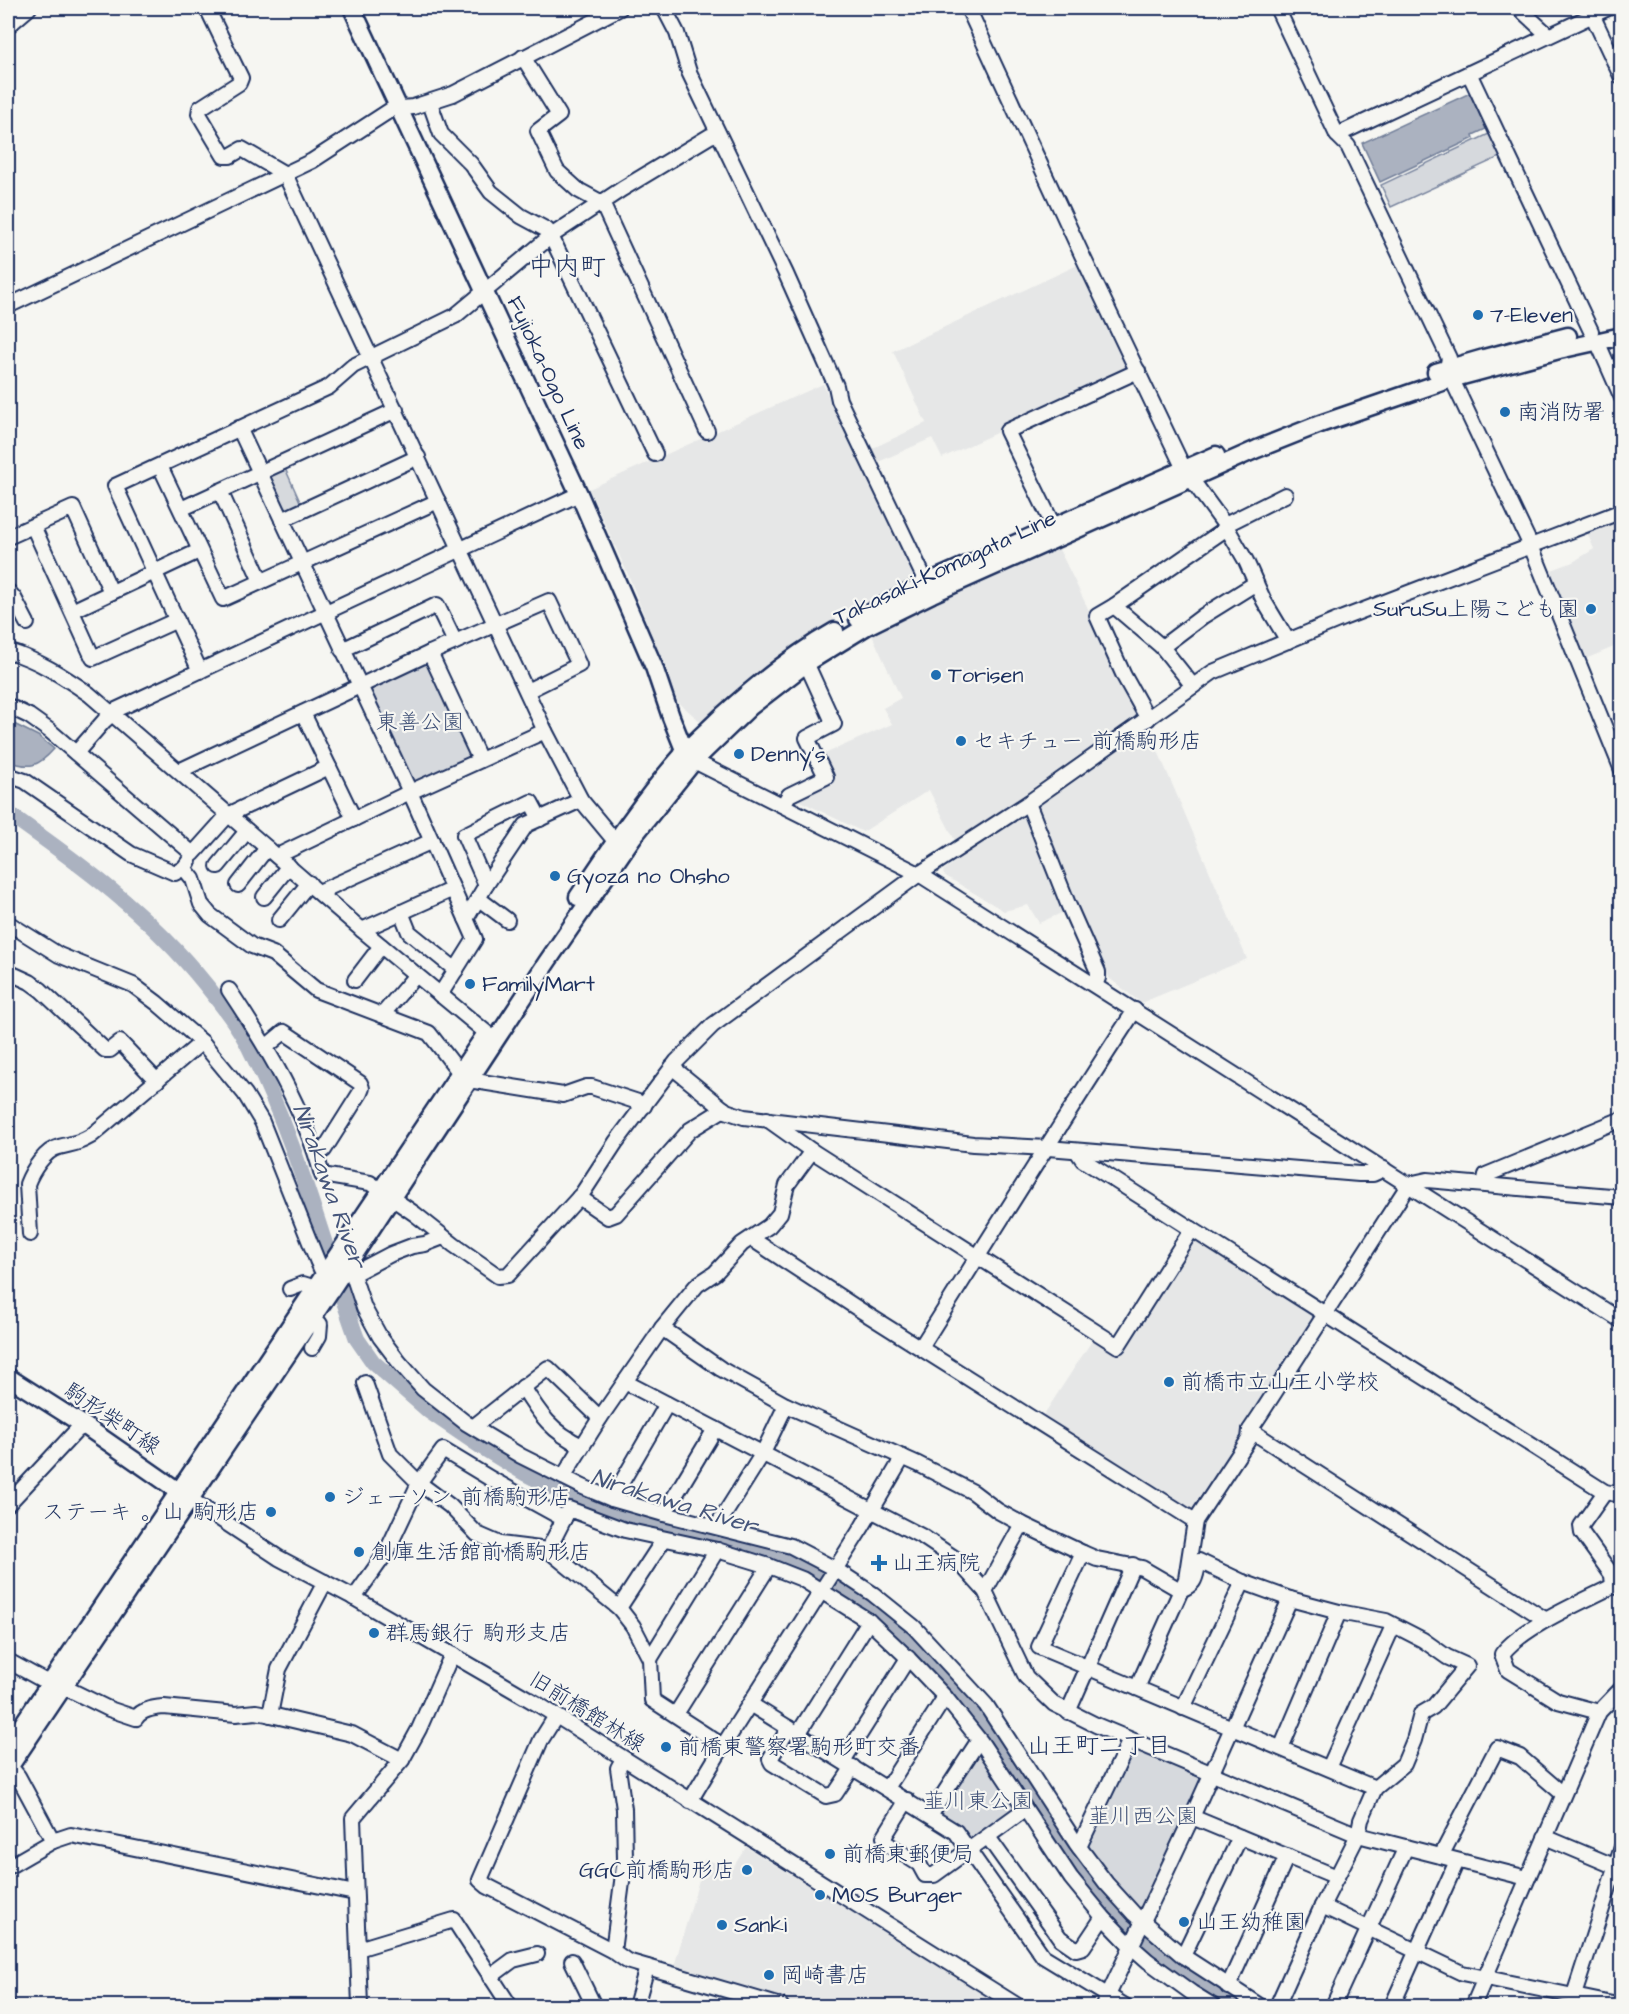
<svg xmlns="http://www.w3.org/2000/svg" width="1629" height="2014" viewBox="0 0 1629 2014" font-family="'Architects Daughter','Klee One',sans-serif">
<rect width="100%" height="100%" fill="#f6f6f2"/>
<filter id="ink" filterUnits="userSpaceOnUse"><feTurbulence type="fractalNoise" baseFrequency=".0167" numOctaves="2"/><feDisplacementMap in="SourceGraphic" scale="12" xChannelSelector="R" yChannelSelector="G"/><feConvolveMatrix kernelMatrix="1 2 1 2 8 2 1 2 1" color-interpolation-filters="sRGB"/></filter>
<g filter="url(#ink)">
<g fill="#e6e7e7">
<path d="M1082,263L1130,367L1128,372L942,458L932,438L876,463L869,450L926,423L893,351Z"/>
<path d="M823,384L914,579L860,604L818,629L767,665L701,722L678,702L630,579L589,489Z"/>
<path d="M1621,516V644L1583,660L1544,573L1573,562L1594,549L1586,530Z"/>
<path d="M1058,547L1139,713L1019,798L1066,911L1039,923L1028,905L1004,911L944,875L943,871L963,856L929,790L863,832L794,798L832,780L820,756L892,724L883,708L901,698L872,635L932,604Z"/>
<path d="M1143,730H1149L1247,959L1141,1003L1109,978L1035,805Z"/>
<path d="M1195,1234L1318,1313L1252,1412L1241,1433L1245,1435L1195,1514L1041,1419L1095,1336L1117,1351Z"/>
<path d="M746,1847L982,1992L993,2006H796L673,1970L705,1859L732,1869Z"/>
</g>
<g fill="#d6d9dd" stroke="#78849e" stroke-width="1.5">
<path d="M1491,133L1502,156L1391,207L1381,185Z"/>
<path d="M284,466L302,506L285,513L268,473Z"/>
<path d="M426,662L430,664L473,755L470,761L413,787L367,690Z"/>
<path d="M1134,1748L1199,1777L1202,1782L1143,1910L1137,1912L1086,1851L1087,1843L1128,1751Z"/>
<path d="M976,1750L982,1751L1017,1806L1016,1812L971,1843L938,1817L937,1811Z"/>
</g>
<g fill="#abb2c0" stroke="#717e99" stroke-width="1.5">
<path d="M1470,93L1486,129L1473,135L1474,138L1380,182L1362,143Z"/>
<path d="M8,721L38,736L54,749C38,767 30,769 8,761Z"/>
</g>
<g fill="none" stroke-linecap="round" stroke-linejoin="round">
<path stroke="#abb2c0" stroke-width="16" d="M8,813C82,865 149,914 206,985C222,1005 239,1026 250,1049C297,1141 322,1242 357,1339L373,1362L430,1412L480,1446L526,1474L563,1493L614,1513L665,1528L723,1541L783,1559L843,1590L886,1619L915,1645L963,1698L1015,1771L1077,1865L1117,1914L1176,1967L1235,2006"/>
<defs>
<g id="minor">
<path d="M207,8L241,78L239,83L200,108L199,114L224,156H230L242,149L285,174L545,731L581,800L615,841"/>
<path d="M664,8L677,33L689,72L786,274L836,386L839,400L930,590"/>
<path d="M968,8L1082,255L1184,469L1227,528L1246,561L1264,601L1288,641"/>
<path d="M1277,8L1337,135L1348,146L1449,358L1447,369L1531,546L1622,770"/>
<path d="M1519,8L1548,35"/>
<path d="M1589,8L1622,78"/>
<path d="M8,26L29,8"/>
<path d="M523,57L559,115L538,131L557,171L578,190L602,203L707,431"/>
<path d="M1469,73L1591,331"/>
<path d="M430,103L441,134L471,164L491,192L521,216L547,230L551,236L655,454"/>
<path d="M1337,135L1608,8"/>
<path d="M8,306L312,161L392,109L413,107L453,94L620,8"/>
<path d="M1597,341L1622,398"/>
<path d="M239,428L410,792L475,939L440,995"/>
<path d="M160,466L223,599L438,501"/>
<path d="M220,491L261,581"/>
<path d="M181,509L396,410"/>
<path d="M282,520L418,457"/>
<path d="M1225,525L1285,495"/>
<path d="M33,526L93,658L177,620"/>
<path d="M1054,527L1007,431L1138,371"/>
<path d="M8,537L73,508L111,592"/>
<path d="M8,591L14,598L27,623"/>
<path d="M1114,606L1162,647L1193,686"/>
<path d="M72,611L199,551"/>
<path d="M1162,647L1203,616L1256,583"/>
<path d="M342,650L437,605L455,642"/>
<path d="M8,651C38,660 63,676 89,694L362,930L494,1039"/>
<path d="M430,653L480,760"/>
<path d="M200,671L115,486L329,387L353,366L455,316L551,236L622,189L710,136L718,134"/>
<path d="M8,706L29,716L50,731L193,854L228,815L329,767"/>
<path d="M303,713L354,819"/>
<path d="M1148,719L1124,676L1097,616L1114,606L1227,528"/>
<path d="M76,753L104,721L116,710L579,494"/>
<path d="M694,761L919,874L1622,1321"/>
<path d="M179,771L430,653L549,601L579,665L527,691"/>
<path d="M8,775L25,781L131,854L175,873L184,868L189,861"/>
<path d="M1028,803L1068,904L1098,972V978L1095,985"/>
<path d="M783,805L789,795L826,777L807,738L834,724L803,656"/>
<path d="M277,856L410,792L545,731"/>
<path d="M218,866L247,831"/>
<path d="M184,868L193,879L201,904L210,915L252,946L273,954L316,990L429,1033L460,1073"/>
<path d="M238,885L267,848"/>
<path d="M486,885L464,835L531,802L540,819"/>
<path d="M319,892L432,841"/>
<path d="M264,897L289,866"/>
<path d="M479,899L507,920"/>
<path d="M401,912L409,932L456,970"/>
<path d="M466,919L486,885L526,825L581,800"/>
<path d="M279,920L309,883"/>
<path d="M8,923L59,955L133,985L157,1003L202,1042L245,1094L262,1122L317,1260L321,1269L326,1273"/>
<path d="M362,930L453,889"/>
<path d="M8,972L30,982L41,990L105,1050H110L120,1042L157,1081"/>
<path d="M355,980L381,946"/>
<path d="M229,990C267,1047 304,1108 322,1175L370,1183L415,1214L454,1245L498,1276L508,1275L582,1194L616,1142L677,1061L713,1025L919,874L1028,803L1213,672L1343,618L1622,511"/>
<path d="M382,1015L416,975"/>
<path d="M266,1047L284,1032L360,1083L362,1088L360,1093L324,1150L317,1154"/>
<path d="M672,1067L726,1111L744,1117L973,1144L1048,1148L1359,1174H1373L1384,1169"/>
<path d="M471,1079L475,1081L563,1095L586,1087H592L638,1102L644,1106"/>
<path d="M767,1119L812,1151L1118,1346L1192,1229"/>
<path d="M1077,1151L1083,1160L1605,1492L1622,1495"/>
<path d="M1484,1184L1486,1175L1622,1119"/>
<path d="M579,1197L608,1217L616,1214L690,1130L724,1109"/>
<path d="M30,1234L27,1184C32,1171 45,1150 59,1147C74,1143 77,1144 91,1136L202,1042"/>
<path d="M752,1239L857,1308L1195,1521"/>
<path d="M338,1268L343,1266L351,1269L364,1308L380,1337L399,1362L423,1389L466,1423L521,1456L583,1487L612,1499L664,1514L791,1546L835,1569L873,1594L914,1627L986,1705L1076,1843L1106,1883L1134,1914L1183,1956L1260,2006"/>
<path d="M353,1274L391,1254L412,1246L425,1244L443,1237"/>
<path d="M290,1289L303,1284L316,1288L322,1287"/>
<path d="M662,1328L721,1369L786,1405L918,1464L973,1492L998,1511L1022,1524L1083,1553L1097,1559L1142,1568L1180,1590C1197,1584 1195,1577 1199,1561L1243,1582L1290,1599L1339,1612L1386,1621L1423,1640L1447,1657L1467,1666L1433,1707L1421,1714L1414,1740L1404,1764L1375,1788L1361,1820L1358,1835L1322,1906L1277,2006"/>
<path d="M921,1347C992,1234 1062,1121 1135,1010"/>
<path d="M312,1348L319,1336L320,1324L313,1316"/>
<path d="M625,1382L871,1510L923,1537L956,1559L985,1591L1026,1677L1054,1704L1096,1725L1358,1835L1527,1878"/>
<path d="M365,1383L390,1454L419,1483L450,1506L477,1534L500,1544L548,1550L619,1608L633,1626L650,1659L652,1700L723,1746"/>
<path d="M523,1387C540,1415 552,1432 582,1446"/>
<path d="M473,1427L548,1368L600,1418"/>
<path d="M1250,1430L1546,1620"/>
<path d="M563,1477L600,1418L662,1328L697,1285L715,1273L742,1244L769,1226L780,1213L787,1185L812,1151"/>
<path d="M1605,1492L1581,1526L1582,1533L1612,1575L1613,1586"/>
<path d="M190,1499L279,1558L349,1595L539,1705L1018,2006"/>
<path d="M612,1499L667,1404"/>
<path d="M8,1504L77,1430L85,1426"/>
<path d="M664,1514L715,1429"/>
<path d="M717,1526L763,1453L786,1405"/>
<path d="M548,1550L569,1509L625,1530L717,1550L769,1566L802,1579L869,1621L908,1658L946,1698L981,1742L1071,1878L1103,1917L1131,1946L1148,1961L1192,1993L1213,2006"/>
<path d="M1083,1553L1039,1647L1375,1788"/>
<path d="M985,1591L1022,1524"/>
<path d="M354,1598L386,1553L419,1483L443,1450L491,1479L564,1519"/>
<path d="M619,1608L664,1539"/>
<path d="M650,1659L717,1550"/>
<path d="M8,1661L41,1679L64,1687L109,1709L136,1718C142,1709 154,1708 164,1707L236,1714L256,1712L267,1714L352,1734L402,1760"/>
<path d="M1137,1688L1186,1579L1195,1521L1249,1439L1250,1430L1260,1415L1409,1184L1427,1180L1622,1197"/>
<path d="M750,1704L956,1832L1043,1956L1125,2006"/>
<path d="M1183,1708L1243,1582"/>
<path d="M1068,1712L1133,1565"/>
<path d="M1599,1712L1558,1701L1508,1670L1502,1654C1522,1627 1582,1602 1613,1586L1622,1588"/>
<path d="M676,1714L769,1566"/>
<path d="M270,1715L279,1669L325,1582"/>
<path d="M556,1716L541,1740L480,1880L487,1886L613,1951L627,1961L781,2006"/>
<path d="M789,1728L770,1759L772,1763L826,1796L835,1794L853,1767"/>
<path d="M798,1734L869,1621"/>
<path d="M1281,1748L1339,1612"/>
<path d="M843,1761L908,1658"/>
<path d="M8,1767L14,1771L18,1776L53,1841"/>
<path d="M1329,1768L1393,1626"/>
<path d="M887,1788L945,1697"/>
<path d="M907,1800L884,1837L886,1843L919,1864L925,1875H934L1024,1810"/>
<path d="M690,1801L723,1746L862,1527L903,1457"/>
<path d="M930,1815L979,1740"/>
<path d="M1192,1817L1337,1877"/>
<path d="M988,1837L1060,1938L1076,1949L1083,1947L1103,1917"/>
<path d="M1545,1837L1621,1869"/>
<path d="M1079,1847L1130,1740"/>
<path d="M1441,1856L1497,1748L1520,1757L1563,1794"/>
<path d="M8,1867L53,1841L71,1835L355,1893"/>
<path d="M1322,1906L1462,1973L1622,2006"/>
<path d="M358,1949L454,1920L510,2006"/>
<path d="M613,1951L625,1859L624,1809L618,1768L623,1759"/>
<path d="M1183,1956L1240,1837"/>
<path d="M572,1961L594,2006"/>
<path d="M490,1977L513,1960L537,1954"/>
<path d="M1228,1987L1287,1856"/>
<path d="M1574,1995L1622,1847"/>
<path d="M8,2005L9,2006"/>
<path d="M360,2006L353,1818L402,1760L419,1729L448,1663L453,1655"/>
<path d="M636,2006L647,1967"/>
<path d="M1103,2006L1192,1817L1290,1599"/>
<path d="M1333,2006L1406,1847"/>
<path d="M1392,2006L1457,1861"/>
<path d="M1473,2006L1599,1712L1622,1688"/>
</g>
<g id="major">
<path d="M352,8L579,494L654,667L671,717L685,752L691,758"/>
<path d="M1436,372L1484,358L1568,336"/>
<path d="M858,619L926,583L1216,455"/>
<path d="M578,897C611,847 645,797 685,752C696,740 709,729 721,717C756,685 794,654 835,631"/>
<path d="M8,1377L85,1426L187,1497"/>
<path d="M8,1746L485,1035"/>
<path d="M8,1769L331,1290L547,962L633,837L694,761L750,707L807,663L867,626L932,594L1257,449L1320,424L1451,379L1559,350L1622,336"/>
</g>
</defs>
<use href="#minor" stroke="#1b2f5e" stroke-width="18"/>
<use href="#major" stroke="#1b2f5e" stroke-width="21"/>
<use href="#minor" stroke="#f6f6f2" stroke-width="14"/>
<use href="#major" stroke="#f6f6f2" stroke-width="16"/>
</g>
</g>
<g fill="#1f6fb2" stroke="#f6f6f2" stroke-width="2">
<circle cx="1478" cy="315" r="6"/>
<circle cx="1505" cy="412" r="6"/>
<circle cx="1591" cy="609" r="6"/>
<circle cx="936" cy="675" r="6"/>
<circle cx="961" cy="741" r="6"/>
<circle cx="739" cy="754" r="6"/>
<circle cx="555" cy="876" r="6"/>
<circle cx="470" cy="984" r="6"/>
<circle cx="1169" cy="1382" r="6"/>
<circle cx="330" cy="1497" r="6"/>
<circle cx="271" cy="1512" r="6"/>
<circle cx="359" cy="1552" r="6"/>
<path d="M876 1554h6v6h6v6h-6v6h-6v-6h-6v-6h6z"/>
<circle cx="374" cy="1633" r="6"/>
<circle cx="666" cy="1747" r="6"/>
<circle cx="830" cy="1854" r="6"/>
<circle cx="747" cy="1870" r="6"/>
<circle cx="820" cy="1895" r="6"/>
<circle cx="1184" cy="1922" r="6"/>
<circle cx="722" cy="1925" r="6"/>
<circle cx="769" cy="1975" r="6"/>
</g>
<g text-anchor="middle" dominant-baseline="central" stroke-width="4.5" stroke-linejoin="round" paint-order="stroke">
<g font-size="22" fill="#1b2f5e" stroke="#f6f6f2" text-anchor="start">
<text x="1490" y="315">7-Eleven</text>
<text x="1517" y="412">南消防署</text>
<text x="1579" y="609" text-anchor="end">SuruSu上陽こども園</text>
<text x="948" y="675">Torisen</text>
<text x="973" y="741">セキチュー 前橋駒形店</text>
<text x="751" y="754">Denny's</text>
<text x="567" y="876">Gyoza no Ohsho</text>
<text x="482" y="984">FamilyMart</text>
<text x="1181" y="1382">前橋市立山王小学校</text>
<text x="342" y="1497">ジェーソン 前橋駒形店</text>
<text x="259" y="1512" text-anchor="end">ステーキ 。山 駒形店</text>
<text x="371" y="1552">創庫生活館前橋駒形店</text>
<text x="892" y="1563">山王病院</text>
<text x="386" y="1633">群馬銀行 駒形支店</text>
<text x="678" y="1747">前橋東警察署駒形町交番</text>
<text x="842" y="1854">前橋東郵便局</text>
<text x="735" y="1870" text-anchor="end">GGC前橋駒形店</text>
<text x="832" y="1895">MOS Burger</text>
<text x="1196" y="1922">山王幼稚園</text>
<text x="734" y="1925">Sanki</text>
<text x="781" y="1975">岡崎書店</text>
</g>
<g font-size="22" fill="#1b2f5e" stroke="#f6f6f2">
<text transform="translate(548 373) rotate(65)">Fujioka-Ogo Line</text>
<text transform="translate(945 568) rotate(-25)">Takasaki-Komagata Line</text>
<text transform="translate(112 1419) rotate(34)">駒形柴町線</text>
<text transform="translate(587 1712) rotate(32)">旧前橋館林線</text>
</g>
<g font-size="22" fill="#405177" stroke="#f6f6f2">
<text x="420" y="722">東善公園</text>
<text x="978" y="1801">韮川東公園</text>
<text x="1143" y="1816">韮川西公園</text>
</g>
<g font-size="24" font-style="italic" fill="#46567b" stroke="#f6f6f2">
<text transform="translate(329 1186) rotate(70)">Nirakawa River</text>
<text transform="translate(674 1502) rotate(17)">Nirakawa River</text>
</g>
<g font-size="24" fill="#1b2f5e" stroke="#f6f6f2">
<text x="1099" y="1746">山王町二丁目</text>
</g>
<g font-size="26" fill="#1b2f5e" stroke="#f6f6f2">
<text x="567" y="267">中内町</text>
</g>
</g>
<rect width="1629" height="2014" fill="none" stroke="#f6f6f2" stroke-width="30"/>
<rect x="15" y="15" width="1599" height="1984" fill="none" stroke="#1b2f5e" stroke-width="2" filter="url(#ink)"/>
</svg>
